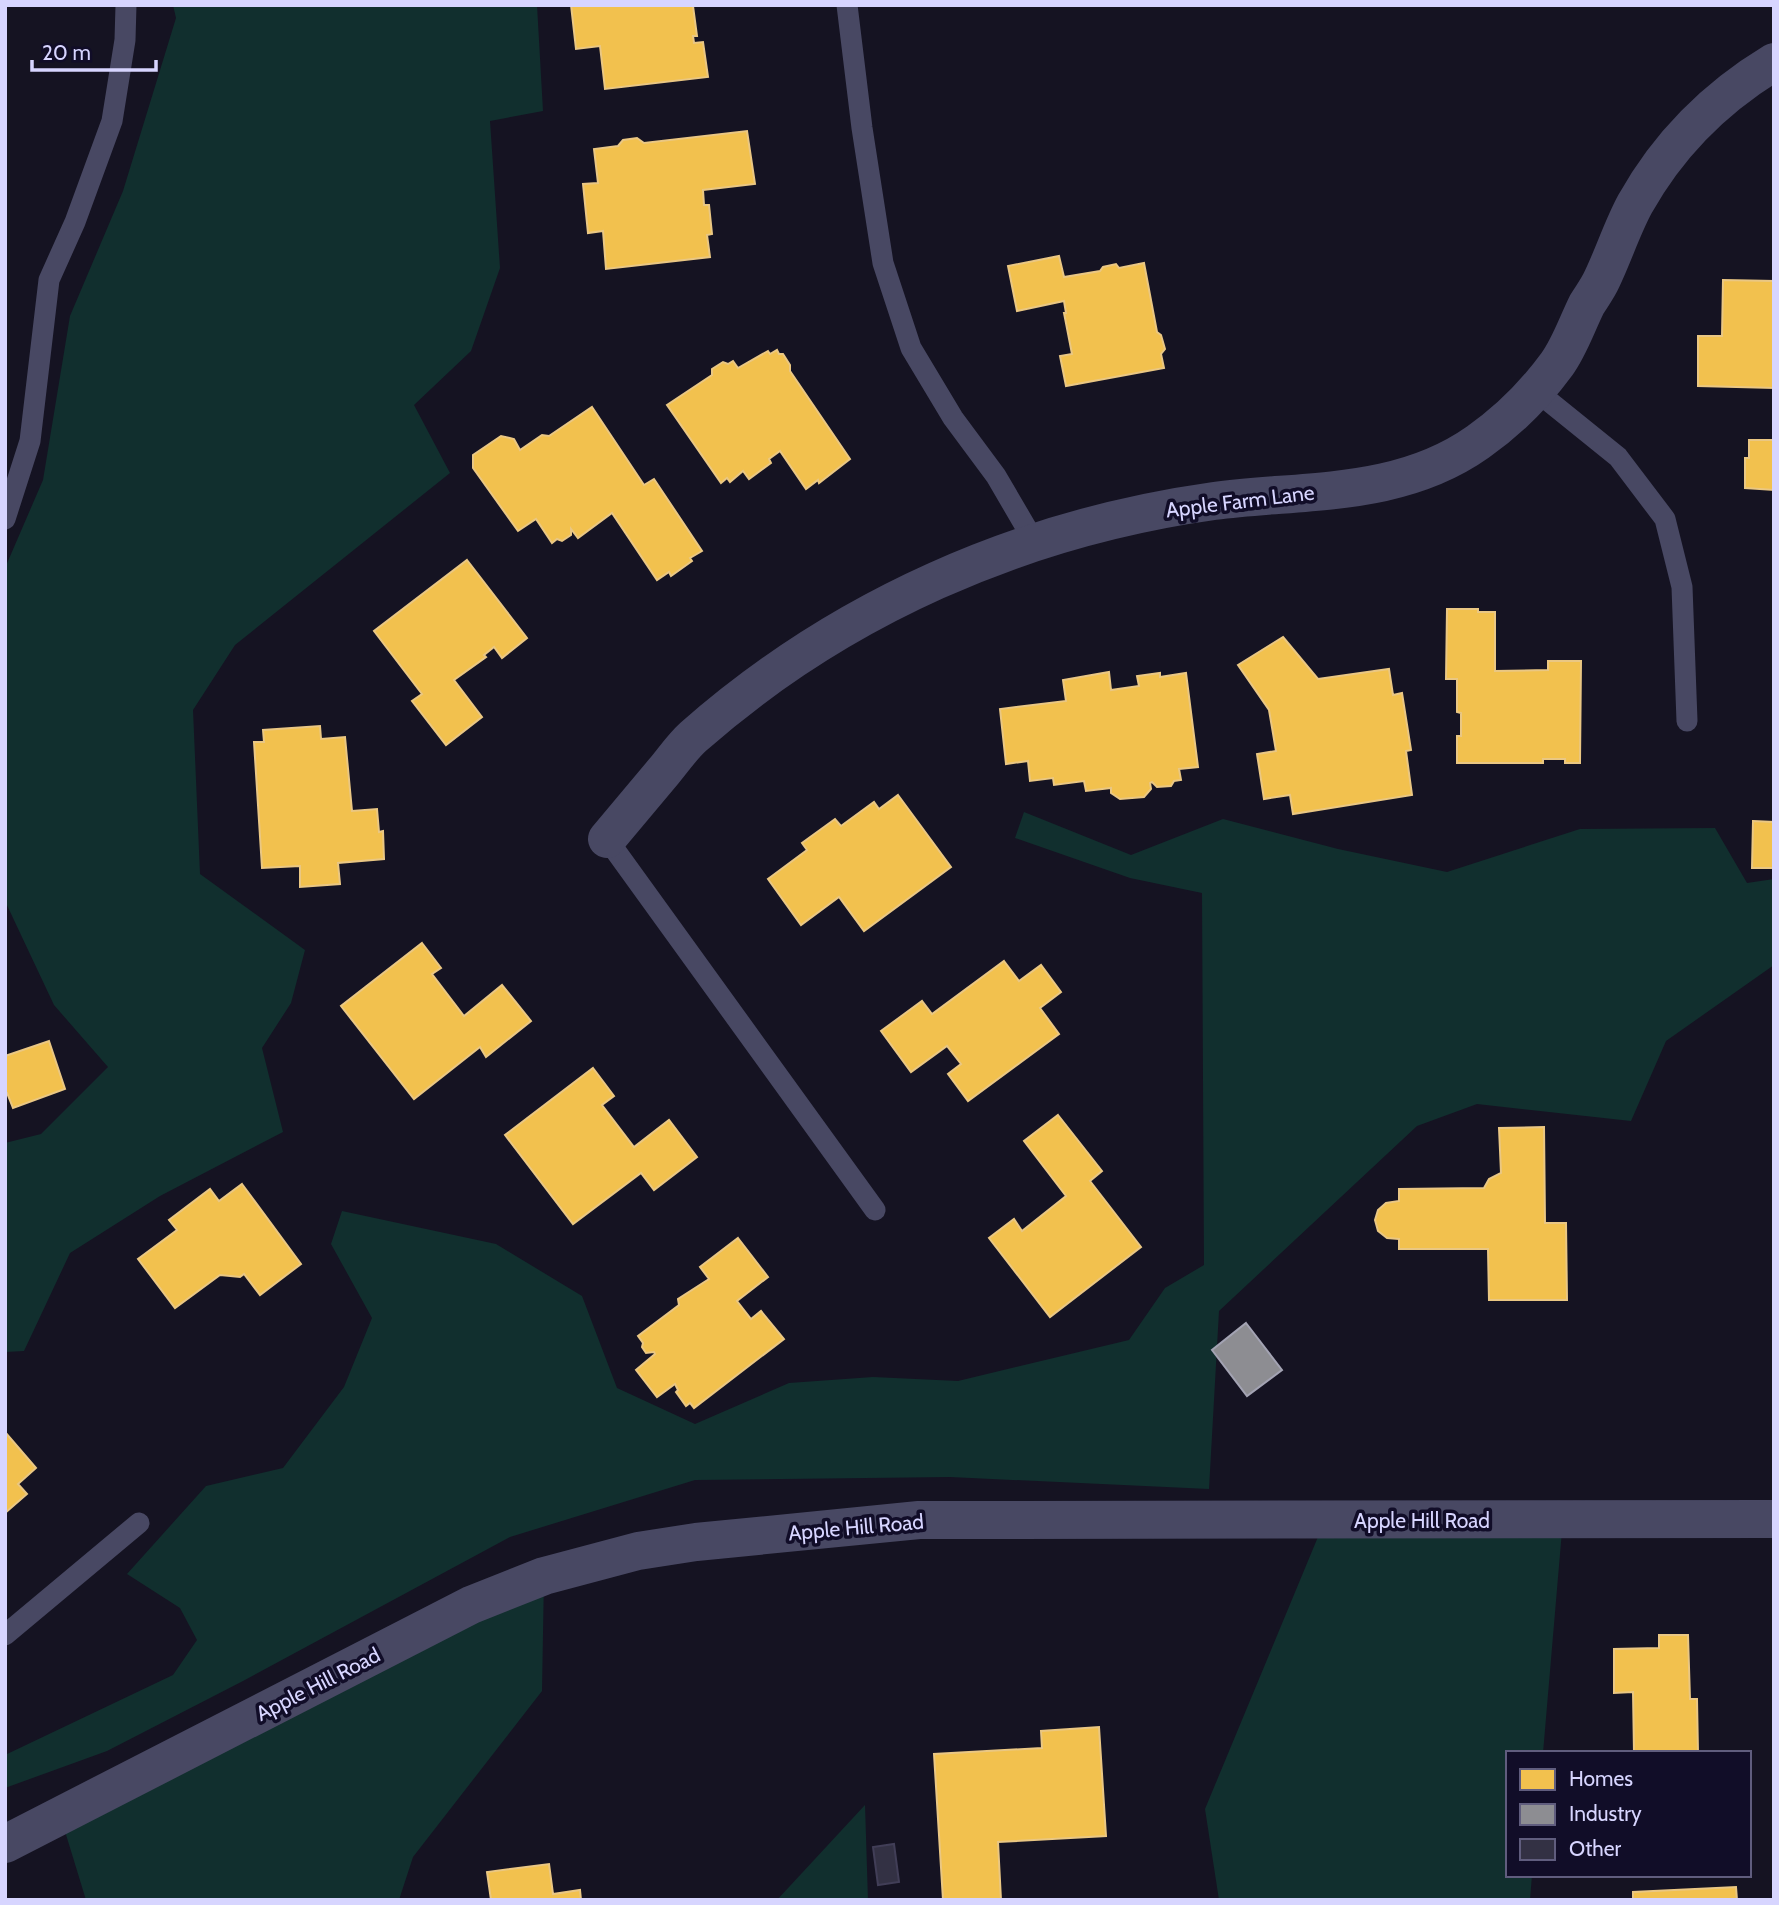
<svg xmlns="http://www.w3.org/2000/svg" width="1779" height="1905" viewBox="0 0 1779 1905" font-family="Cabin,sans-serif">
<rect width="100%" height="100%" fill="#151322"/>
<g fill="#112f2e">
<path d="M173,5H537L543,111L490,121L500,268L471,351L414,405L450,473L235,645L193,710L200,874L305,950L291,1003L262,1048L283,1132L160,1196L70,1253L24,1351L5,1352V1143L41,1134L108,1067L54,1005L5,901V568L43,480L70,316L123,191L176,18Z"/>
<path d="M1024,812L1131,855L1223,819L1338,849L1447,872L1580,829L1715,828L1747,883L1774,879V965L1666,1041L1631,1121L1477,1104L1417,1126L1219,1311L1209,1489L950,1477L695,1480L510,1537L243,1681L107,1751L5,1788V1755L173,1675L197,1640L180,1608L127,1574L206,1486L283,1468L344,1387L372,1318L331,1244L342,1211L496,1244L582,1296L617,1388L695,1424L789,1383L873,1377L958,1381L1129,1340L1165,1288L1204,1265L1202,893L1130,878L1015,838Z"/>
<path d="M1563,1519L1543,1753H1508V1875H1532L1530,1900H1219L1205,1809L1325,1520Z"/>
<path d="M544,1576L542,1691L413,1857L399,1900H86L60,1815Z"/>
<path d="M865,1805L868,1900H777Z"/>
</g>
<g fill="#f2c14e" stroke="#eac783" stroke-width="2">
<path d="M571,5L693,6L697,36H693L694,43L703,42L708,77L605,89L600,46L576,49Z"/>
<path d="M747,131L755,184L703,190L704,205H709L712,234L707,235L710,257L606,269L603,231L588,233L583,184L598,183L594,149L618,146L623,140L637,138L644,143Z"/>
<path d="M1059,256L1064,277L1100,271L1103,267L1116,264L1119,268L1144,263L1157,332L1161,335L1165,349L1161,354L1164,368L1066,386L1060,356L1072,354L1064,313H1066L1064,301L1017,311L1008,266Z"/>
<path d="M1723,280L1774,281V388L1698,386V336H1722Z"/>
<path d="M777,350L779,354H783L790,365V371L850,459L819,483L818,480L806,489L780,451L769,459L771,463L749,479L743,471L730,482L727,478L721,483L667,405L712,375V369L723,362L728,364L733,361L738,368L768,351L770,354Z"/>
<path d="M592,407L644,485L654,479L702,551L690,558L692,561L671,576L669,572L657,580L612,513L578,538L571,529V535L562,541L557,539L552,543L536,519L518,531L473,468V455L501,436L514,439L520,450L542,435L549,436Z"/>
<path d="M1749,440H1774V490L1745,488V458H1749Z"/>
<path d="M467,560L527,638L502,658L494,647L484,655L486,657L454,680L482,717L446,745L412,701L422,694L374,631Z"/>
<path d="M1447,609H1478V612H1495V671L1548,670V661H1581L1580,763H1565V759H1543V763H1457V736H1461V713L1457,712V679H1446Z"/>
<path d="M1283,637L1318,679L1389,669L1393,695L1402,693L1411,750L1406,751L1412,795L1293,814L1290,795L1264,799L1257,754L1276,751L1269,710L1238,665Z"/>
<path d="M1109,672L1111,690L1139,686L1137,676L1160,673V677L1186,673L1198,767L1179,769L1181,780L1174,781L1171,786L1157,787L1152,782L1150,783L1151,789L1144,797L1120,799L1111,793V788L1086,791L1084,781L1054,785L1053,778L1030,781L1028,761L1006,764L1000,709L1066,701L1063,680Z"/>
<path d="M320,726L321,739L345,737L352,811L377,809L379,832L383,831L384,859L338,863L340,884L300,887V866L262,868L254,742H264L263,730Z"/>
<path d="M898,795L951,867L864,931L839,897L801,925L768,879L807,850L802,843L835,819L841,826L874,802L879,809Z"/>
<path d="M1753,821L1774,822V868H1752Z"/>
<path d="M422,943L441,968L432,974L464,1016L502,985L531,1021L486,1057L480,1047L414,1099L341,1006Z"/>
<path d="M1004,961L1019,981L1041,965L1061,992L1040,1008L1059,1034L968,1101L948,1074L961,1064L947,1046L911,1072L881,1031L922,1001L932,1014Z"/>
<path d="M49,1041L65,1089L13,1108L7,1093H5V1056Z"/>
<path d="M593,1068L614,1096L602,1105L634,1147L669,1120L697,1157L654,1190L641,1173L573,1224L505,1135Z"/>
<path d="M1058,1115L1102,1171L1090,1181L1141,1247L1050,1317L989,1238L1014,1219L1022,1231L1066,1196L1024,1141Z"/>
<path d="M1544,1127L1545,1223H1566L1567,1300H1489L1488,1249H1399V1239L1387,1238L1378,1231L1375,1220L1378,1210L1386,1203L1399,1201V1189L1484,1188L1489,1179L1501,1173L1499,1128Z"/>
<path d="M242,1184L301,1264L260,1295L244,1274L240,1277L220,1275L175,1308L138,1259L177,1230L169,1220L210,1189L219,1201Z"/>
<path d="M738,1238L768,1277L737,1301L751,1319L761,1311L784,1339L694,1408L690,1403L686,1406L676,1392L678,1390L675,1384L657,1397L636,1370L655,1354L654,1352L646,1353L642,1347L643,1343L638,1336L679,1305L678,1299L709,1279L700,1267Z"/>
<path d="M5,1432L36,1468L18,1484L27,1494L5,1513Z"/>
<path d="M1659,1635H1688L1690,1699H1697L1698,1753H1634L1633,1692L1614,1693V1649L1659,1648Z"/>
<path d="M1099,1727L1106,1836L998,1842L1001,1900H943L934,1754L1042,1748L1041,1731Z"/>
<path d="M549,1864L553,1894L580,1890L581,1900H491L487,1872Z"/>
<path d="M1736,1887L1737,1900H1633V1892Z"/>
</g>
<path fill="#8d8d92" stroke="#a3a3b3" stroke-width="2" d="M1246,1323L1282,1370L1247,1396L1212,1350Z"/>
<path fill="#333144" stroke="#413e57" stroke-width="2" d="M894,1844L899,1882L878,1885L873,1847Z"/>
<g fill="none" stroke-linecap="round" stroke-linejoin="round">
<g stroke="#484863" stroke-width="21">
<path d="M847,5L862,128L883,263L911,348L953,418L996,476L1034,541"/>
<path d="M1535,390L1618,457L1665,519L1682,587L1687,721"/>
<path d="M5,519L30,441L49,280L75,222L112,121L125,40L126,5"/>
<path d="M607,839L875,1210"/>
<path d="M5,1635L139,1523"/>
</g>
<g stroke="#484863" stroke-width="38">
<path d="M607,839C626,816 645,794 664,771C674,759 682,747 693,737C839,608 1021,528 1214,501C1305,489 1399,498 1478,442C1508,421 1535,394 1557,364C1570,346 1577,324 1587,304C1592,296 1598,288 1602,279C1614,254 1622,228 1635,204C1668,145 1716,97 1774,62"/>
<path d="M5,1844L471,1605L544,1576L638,1551L696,1542L919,1520L1774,1519"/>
</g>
</g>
<g text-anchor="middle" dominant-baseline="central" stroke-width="7" stroke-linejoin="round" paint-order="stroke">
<g font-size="21" fill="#d7d5ff" stroke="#110d28">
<text transform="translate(1240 501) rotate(-7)">Apple Farm Lane</text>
<text x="1422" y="1520">Apple Hill Road</text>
<text transform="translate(856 1527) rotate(-5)">Apple Hill Road</text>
<text transform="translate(318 1684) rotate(-27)">Apple Hill Road</text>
</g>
</g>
<rect width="1779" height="1905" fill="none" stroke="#d7d5ff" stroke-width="14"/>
<rect x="1506" y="1751" width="245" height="126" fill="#110d28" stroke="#605d7e" stroke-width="2"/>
<rect x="1520" y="1769" width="35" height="21" fill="#f2c14e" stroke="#605d7e" stroke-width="2"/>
<text x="1569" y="1786" font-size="21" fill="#d7d5ff">Homes</text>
<rect x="1520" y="1804" width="35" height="21" fill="#8d8d92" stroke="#605d7e" stroke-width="2"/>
<text x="1569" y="1821" font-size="21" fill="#d7d5ff">Industry</text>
<rect x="1520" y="1839" width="35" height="21" fill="#333144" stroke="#605d7e" stroke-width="2"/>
<text x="1569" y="1856" font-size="21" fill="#d7d5ff">Other</text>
<path d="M32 60v10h124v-10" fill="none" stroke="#d7d5ff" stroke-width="3.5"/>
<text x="42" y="60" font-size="21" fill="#d7d5ff" stroke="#110d28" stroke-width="5" paint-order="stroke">20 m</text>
</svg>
